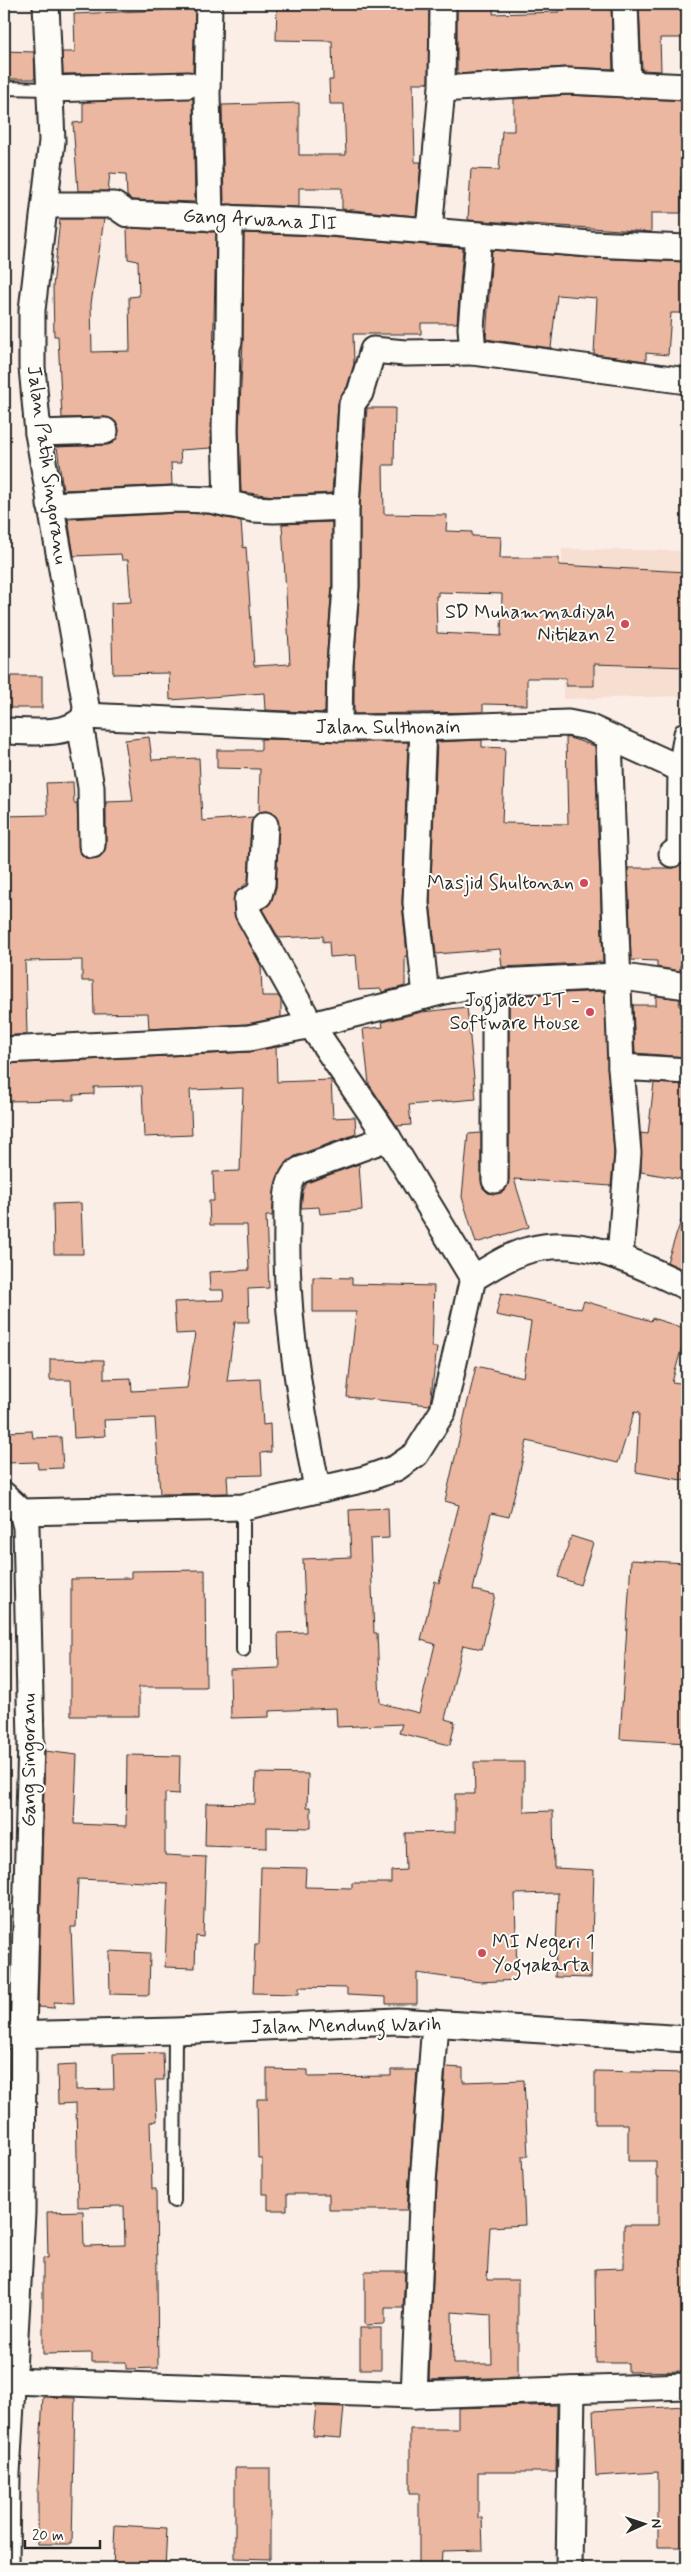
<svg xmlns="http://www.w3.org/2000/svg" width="691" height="2572" viewBox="0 0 691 2572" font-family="Mynerve,sans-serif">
<rect width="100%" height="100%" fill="#faeee6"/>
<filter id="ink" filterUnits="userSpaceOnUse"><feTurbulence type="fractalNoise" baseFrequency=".02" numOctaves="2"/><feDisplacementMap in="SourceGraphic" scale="10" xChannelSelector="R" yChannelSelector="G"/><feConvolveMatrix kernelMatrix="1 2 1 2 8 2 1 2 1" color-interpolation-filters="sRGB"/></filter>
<g filter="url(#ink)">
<path fill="#f6ded1" d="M562,549L687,551V696L563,699Z"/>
<g fill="#ecb7a0" stroke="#2b2b2b" fill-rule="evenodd">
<path d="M163,4H195L193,72L63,74L62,52H75L74,14L163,10Z"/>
<path d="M277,4H429L428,83H413L415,162H421L416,216L342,209V188H299V207L224,204L222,105L299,103V155H346L344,104H330L329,80H333L332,41L276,40Z"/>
<path d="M457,4H494L493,14L559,12V6L587,7V4H611L613,69L566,67L457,74Z"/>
<path d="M639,4H687V38H660L661,71L642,70Z"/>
<path d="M4,51L34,52L35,79H4Z"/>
<path d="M567,95L687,101V178L681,177V213H651V232L468,220L471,169L499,170L502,131H514V99Z"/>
<path d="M193,98L195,202L132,200L127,196L126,174L110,173L108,191H78L73,123L83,122V102Z"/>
<path d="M60,219H104L91,304L92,352L130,351L129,297L139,296L138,261L128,259L127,228L216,232L211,448L180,450L181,463H171L172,485L63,490L57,447L106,445L113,443L119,431L117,423L105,417L62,418L58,336H54L53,287Z"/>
<path d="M244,233L317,236L463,248L457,323H421V334H353L354,364L347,387L338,403L332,493L274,496L241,492L239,429L243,341Z"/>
<path d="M492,250L589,258L687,262V313H671L668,355L646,353V361L594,354L597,298L557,295L551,348L486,339Z"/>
<path d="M367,408H395L394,465H383L384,514L447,515L446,531L472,532V536L501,537L500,558H559V565L687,572V667L594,664V686H566V678H527V705L483,704V712L354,714V666L360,587V507ZM438,592L502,594L501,636L437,633L436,596H438Z"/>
<path d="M177,513L208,514L241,521L243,548L246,547L254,666L290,664L282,524L332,522V586L326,664L325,713L265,710L264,693L170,700L169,673L113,674L111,603L131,602L128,560H122L121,554L74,556L68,519Z"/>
<rect x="4" y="676" width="38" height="32"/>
<path d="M149,737L152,760L199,758L202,821L253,817L251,824L248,882L234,894V914L261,966L262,996H278L281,1000V1017L247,1024L149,1029L148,1013L94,1014L93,981H82V960L25,961L27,1034L4,1036V816L48,815L46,783L73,782L74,803H77L79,852L85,858H99L104,852L106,845V802L133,801L125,740Z"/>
<path d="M566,737L595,746L603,962L502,967L500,949L436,954L430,903L437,742L482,740V747L505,748L502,823L568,824Z"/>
<path d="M261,739L408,742L402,902L407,955L405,956V986L382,992L381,989L359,990L356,955L330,957L329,941L323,942V936L279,938L262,909L270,904L276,888L279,826L273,813L266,811L259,812L260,769L217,768V750H261Z"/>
<path d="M687,861L682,928L687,929V965H680V971L657,967V961L631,960L628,868H674Z"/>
<path d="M604,991L614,1153L611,1186L514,1179L529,1227L476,1243L462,1197L468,1134L481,1133V1180L483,1188L488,1193L495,1194L503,1192L509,1180V996Z"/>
<path d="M656,996L680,999L679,1006L687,1007V1057L635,1053L633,1005H656Z"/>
<path d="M467,1007L476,1099L409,1105L411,1125L397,1126L369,1084L363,1029L383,1027L382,1022L422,1012Z"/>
<path d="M276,1047L277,1082L331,1080L333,1118L355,1117L356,1134L295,1156L283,1167L275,1185L272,1216H266L269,1288L248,1289L249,1322H235L227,1381L260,1379L263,1425L270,1424L271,1452L261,1453L262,1475L227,1476L228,1493L160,1494L155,1418L104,1420L105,1436L74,1438L71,1380H50V1359L104,1360V1379L131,1378L132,1391L187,1388L195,1333L176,1334L174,1302L224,1300L223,1290H210L209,1272L249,1270L247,1225H210L209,1201H214L213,1172L240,1171L243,1088L190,1090L192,1135L144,1137L142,1086L94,1087V1094L74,1095V1100L4,1101V1064L250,1052Z"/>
<path d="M654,1083L687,1085V1180L641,1172V1133L648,1134Z"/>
<path d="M359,1164L362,1210L320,1214L319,1207L301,1208L303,1191L307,1183Z"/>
<path d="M81,1203L83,1254H54L53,1204Z"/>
<path d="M684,1212L687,1213V1271L667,1262Z"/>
<path d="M313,1277L352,1278V1284L434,1286L432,1347H437L430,1405L347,1397L356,1312H313Z"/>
<path d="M501,1293L581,1309L584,1301L651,1321L652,1318L687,1329L672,1382L687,1384V1481L636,1472L639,1413L634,1412L618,1463L527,1441L509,1517L491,1513L473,1590L495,1595L482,1649L463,1645L445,1719L455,1722L450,1745L399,1733L402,1724L337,1727L336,1708L269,1711V1717L231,1718L230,1670L279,1668L278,1633L306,1632L303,1559L351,1557L349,1510L388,1508L389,1538L370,1539L374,1633H377L380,1703L419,1713L435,1644L421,1640L435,1581L439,1583L459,1505L445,1501L476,1366L523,1377L531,1322L496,1315Z"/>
<path d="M32,1431L33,1438L61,1437L63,1468L38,1469L37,1462L7,1463L6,1432Z"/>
<path d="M571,1536L593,1543L580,1585L558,1577Z"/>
<path d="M631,1560L687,1563V1743L620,1739Z"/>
<path d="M205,1570L206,1687H139V1716H71V1579L131,1578V1571Z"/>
<path d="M45,1751L77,1755L74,1824L126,1826L127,1755L180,1756L179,1794L165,1793V1855L206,1857L203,1937L196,1936L195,1968L165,1967L168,1883L78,1879L76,1927H71L74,2003L54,2002V2008L38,2007Z"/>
<path d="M474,1762H524V1812L553,1811L554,1868L594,1870L591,1978L555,1977L558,1893L515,1894L517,1980L480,1982L417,1973V2004H386V1997L347,1995V1988L299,1987V1994L253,1993L255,1944H259L261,1867L306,1868L305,1887L352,1888V1883H391V1871L406,1870L405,1833L455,1832V1794H475Z"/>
<path d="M256,1773L308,1774L307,1807H311V1828L267,1827V1848L205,1846L206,1803L255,1804Z"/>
<path d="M109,1951L150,1953L149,1995L110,1994Z"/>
<path d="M163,2053L164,2080H155L157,2121L150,2122L152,2189H156L158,2368L126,2369V2362H92V2353L43,2354V2258H48L47,2212L83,2211L84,2246L125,2245L124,2206L78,2207L76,2103L58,2104L57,2066L76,2065V2090L114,2089L113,2054Z"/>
<path d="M446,2067L463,2068V2082L524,2080L528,2156H522L525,2225L490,2227L487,2280H518V2377L429,2380L437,2183ZM452,2312L491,2315L492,2364H453Z"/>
<path d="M267,2069L308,2070V2077L391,2076V2070H417L407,2210H329V2194H287V2210H268V2194H262V2158H258L257,2099H267Z"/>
<path d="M595,2071L687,2073V2371L628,2372V2363H596L595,2269L624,2268V2225H658V2177H656V2161H628V2124H595Z"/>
<path d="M365,2271H405L403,2308H385V2324L365,2325Z"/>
<rect x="360" y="2328" width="21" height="41"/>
<path d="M43,2397L75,2398L72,2544H38V2485Z"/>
<path d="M557,2405L556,2472H478V2518H482L483,2550L442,2551L441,2568H419V2493H410V2429H458V2408Z"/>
<path d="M316,2406L344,2407L341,2438L313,2436Z"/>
<path d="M686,2406L687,2547H658V2472L596,2476L593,2411Z"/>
<path d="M235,2468H270V2559L235,2558Z"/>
<path d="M115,2525L167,2528L165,2568H113Z"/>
</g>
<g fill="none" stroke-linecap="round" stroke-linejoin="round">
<defs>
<g id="service">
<path d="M4,88L49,89"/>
<path d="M243,1507V1650"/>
<path d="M174,2201L175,2031"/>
</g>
<g id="minor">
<path d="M46,4L52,141L32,310V367L38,433L86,706L85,716"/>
<path d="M209,4L207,93L210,218"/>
<path d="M625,4L628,85"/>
<path d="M49,89L188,85"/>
<path d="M442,89L567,81L687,87"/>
<path d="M45,205H114L127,214L318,222L590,244L687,248"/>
<path d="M429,231L442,89L443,4"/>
<path d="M479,235L471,328L473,352L687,381"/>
<path d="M38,433L105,431"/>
<path d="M227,504L225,429L227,347L229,341L230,218"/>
<path d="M50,505L177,499L210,500L253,509L274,510L346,507"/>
<path d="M85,716L339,728H423L568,723L588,727L681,769L687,734"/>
<path d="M80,724L91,787L92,845"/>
<path d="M339,728L340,665L346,587V507L352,404L360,393L373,350L405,353L473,352"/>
<path d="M423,728L416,903L426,996"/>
<path d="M4,731C27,731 70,738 85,716"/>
<path d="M609,739L621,1067"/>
<path d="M265,825L262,884L259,895L247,901L248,913L311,1025L388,1138L473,1278"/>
<path d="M672,854L680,848L681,769H687"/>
<path d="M495,982V1180"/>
<path d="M4,1050L249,1038L311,1025L449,990L495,982L616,976L687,986"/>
<path d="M620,1257L628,1153L621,1067L687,1071"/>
<path d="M317,1488C300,1401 285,1315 287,1226C287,1209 284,1179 300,1170L388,1138"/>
<path d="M4,1495L22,1512L26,1527L31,1741L23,2033L22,2213L7,2474L6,2568"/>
<path d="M22,1512L243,1507L365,1479L396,1468L416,1454L443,1411L473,1278C491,1268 509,1255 529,1250C584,1234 639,1265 687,1287"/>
<path d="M4,2035L175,2031L397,2021L687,2039"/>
<path d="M11,2381L414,2395L687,2386"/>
<path d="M414,2395L423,2182L435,2023"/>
<path d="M569,2568L572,2390"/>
</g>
</defs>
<use href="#service" stroke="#2b2b2b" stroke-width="16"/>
<use href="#minor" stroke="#2b2b2b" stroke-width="29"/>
<use href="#service" stroke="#fdfcf7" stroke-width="12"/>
<use href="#minor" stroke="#fdfcf7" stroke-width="25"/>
</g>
</g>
<g fill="#d1495b" stroke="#fdfcf7" stroke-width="2">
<circle cx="625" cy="624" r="5"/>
<circle cx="584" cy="883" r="5"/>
<circle cx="590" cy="1012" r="5"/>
<circle cx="482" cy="1953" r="5"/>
</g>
<g text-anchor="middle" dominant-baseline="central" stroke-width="4" stroke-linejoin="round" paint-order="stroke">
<g font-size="20" fill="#2b2b2b" stroke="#fdfcf7">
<text transform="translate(260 220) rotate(3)">Gang Arwana III</text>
<text transform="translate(47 465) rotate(82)">Jalan Patih Singoranu</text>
<text x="388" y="727">Jalan Sulthonain</text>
<text transform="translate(29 1760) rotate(-90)">Gang Singoranu</text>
<text transform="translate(346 2026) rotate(-1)">Jalan Mendung Warih</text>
</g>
<g font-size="20" fill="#2b2b2b" stroke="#fdfcf7" text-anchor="end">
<text x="615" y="612">SD Muhammadiyah<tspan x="615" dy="23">Nitikan 2</tspan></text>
<text x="574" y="883">Masjid Shultonan</text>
<text x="580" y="1000">Jogjadev IT -<tspan x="580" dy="23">Software House</tspan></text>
<text x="492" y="1942" text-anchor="start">MI Negeri 1<tspan x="492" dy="23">Yogyakarta</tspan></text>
</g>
</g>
<rect width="691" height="2572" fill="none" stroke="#fdfcf7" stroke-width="20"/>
<rect x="10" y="10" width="671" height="2552" fill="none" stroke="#2b2b2b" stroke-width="2" filter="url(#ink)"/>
<g transform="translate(644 2524) rotate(87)" stroke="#fdfcf7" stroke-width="4" paint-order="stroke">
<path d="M0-4L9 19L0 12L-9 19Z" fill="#2b2b2b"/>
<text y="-8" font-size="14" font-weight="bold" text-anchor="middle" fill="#2b2b2b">N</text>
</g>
<path d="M25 2540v8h75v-8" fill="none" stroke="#2b2b2b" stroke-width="2.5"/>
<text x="32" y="2540" font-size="15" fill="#2b2b2b" stroke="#fdfcf7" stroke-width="4" paint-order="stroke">20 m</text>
</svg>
